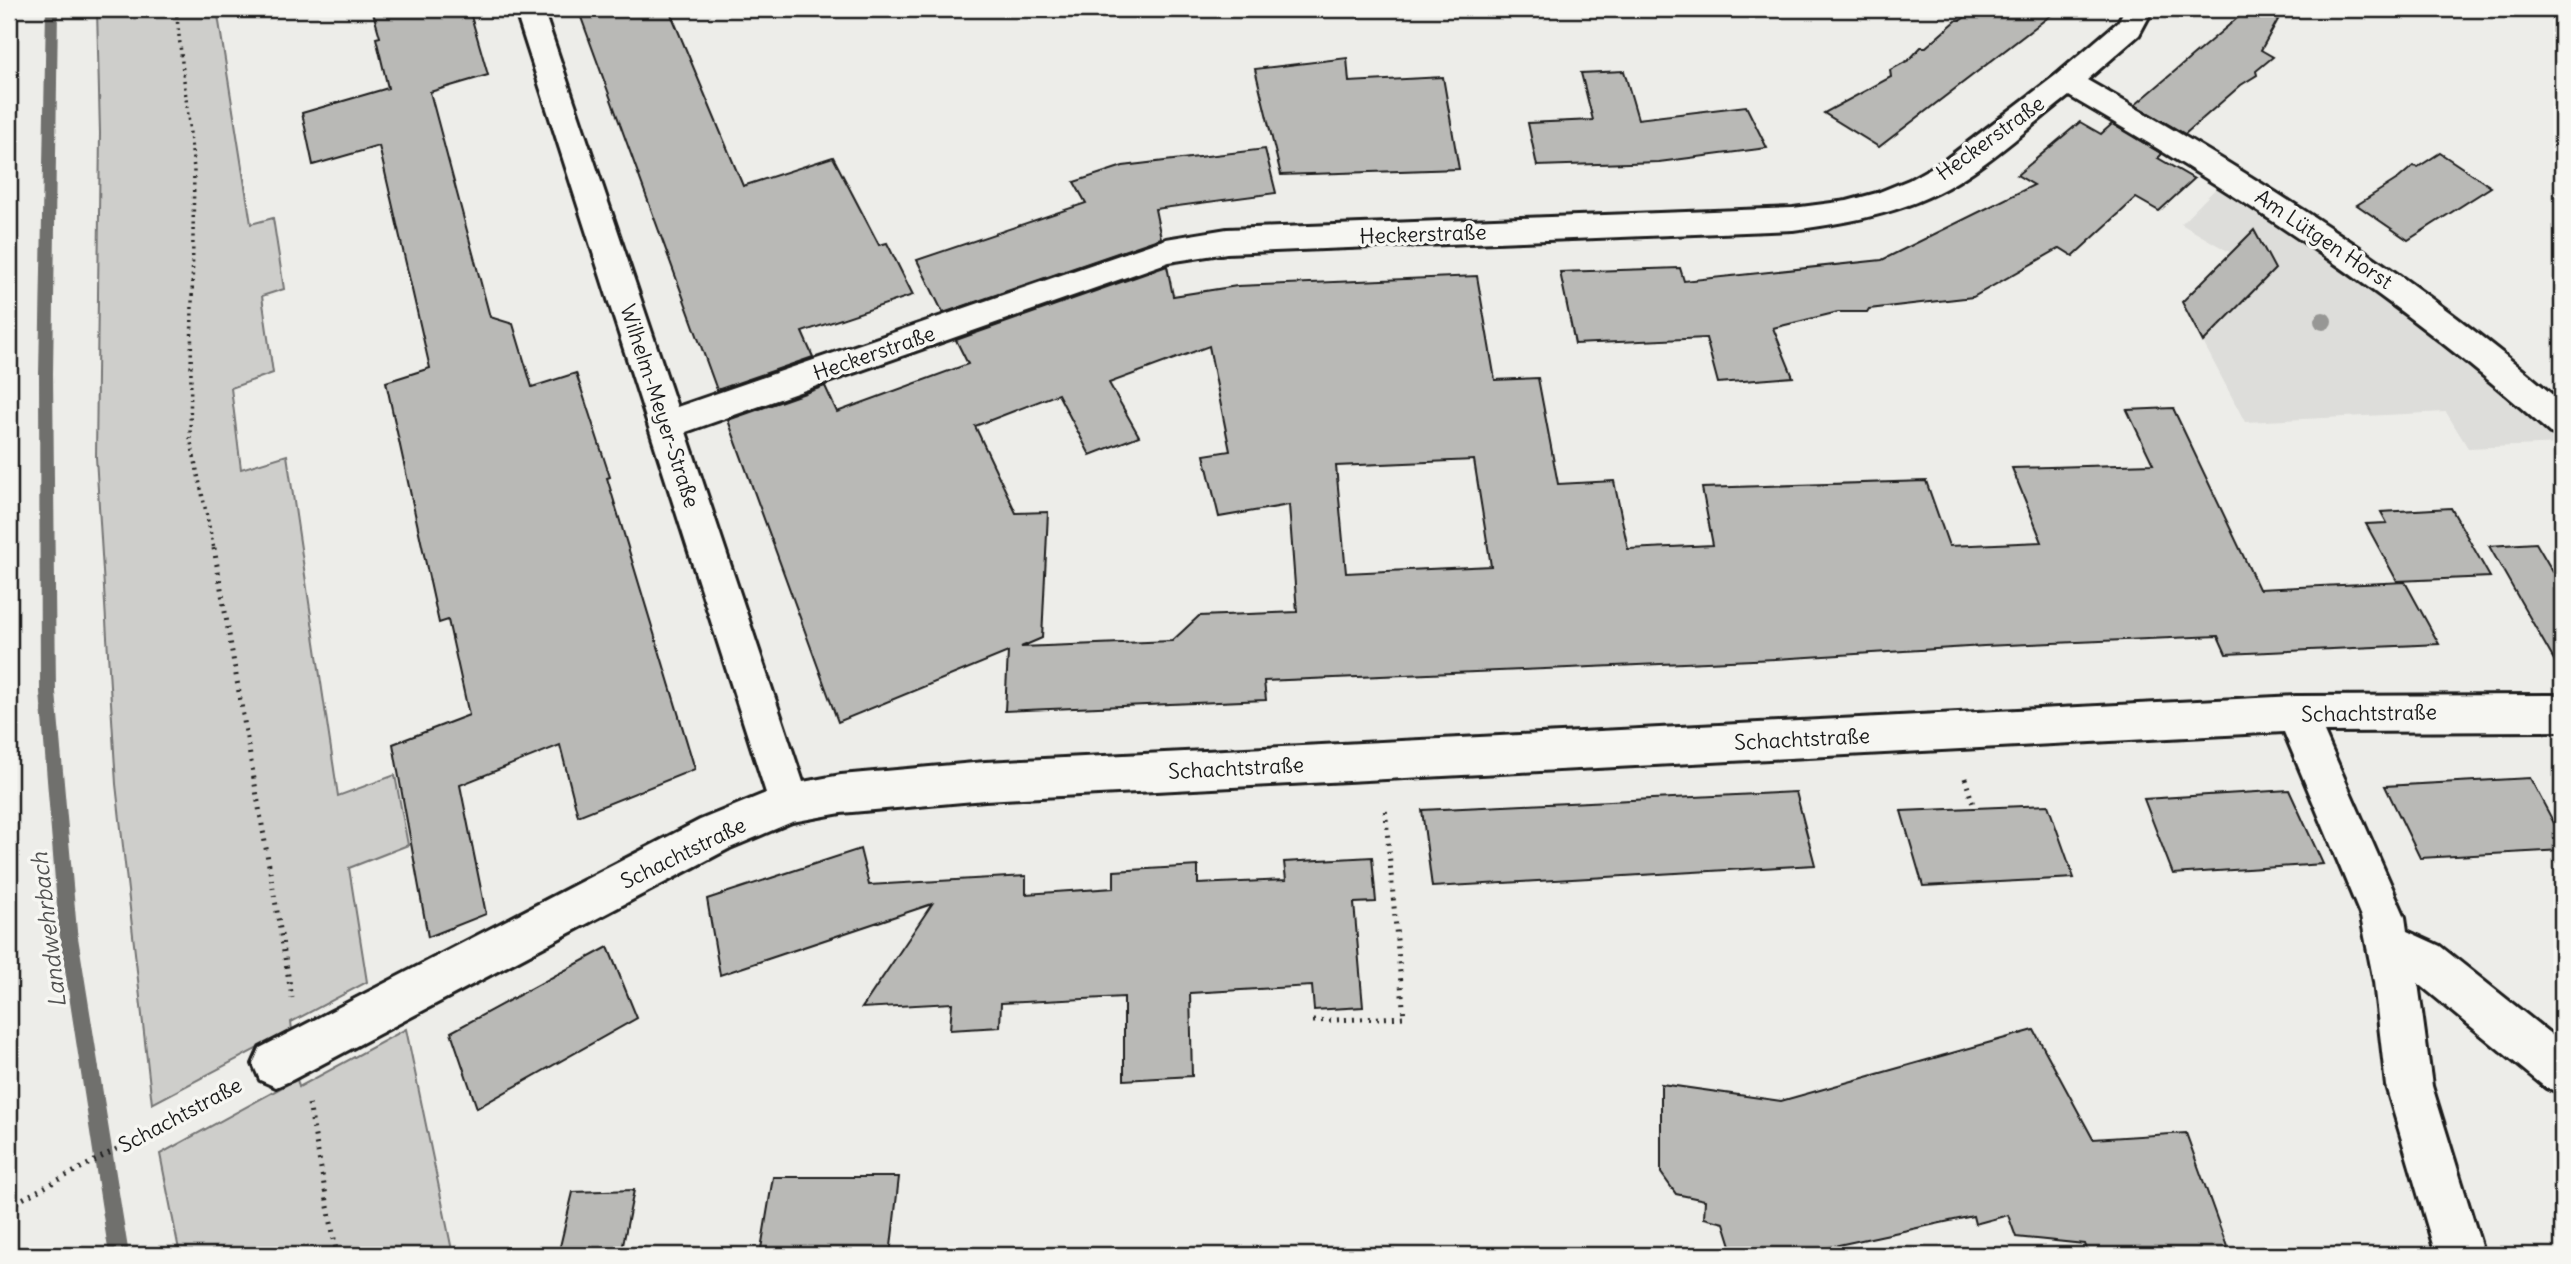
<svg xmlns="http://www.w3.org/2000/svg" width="2571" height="1264" viewBox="0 0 2571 1264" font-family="Delius,sans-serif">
<rect width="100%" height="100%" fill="#edede9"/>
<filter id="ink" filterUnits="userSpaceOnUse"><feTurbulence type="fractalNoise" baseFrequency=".0143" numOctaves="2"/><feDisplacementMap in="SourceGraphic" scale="14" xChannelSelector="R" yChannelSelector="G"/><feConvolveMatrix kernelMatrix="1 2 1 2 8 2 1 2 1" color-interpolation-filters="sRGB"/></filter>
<g filter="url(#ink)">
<path fill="#ddddda" d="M2221,183L2409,312L2561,444L2468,448L2446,412L2245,422L2182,302L2231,253L2181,224Z"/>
<g fill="#cececb" stroke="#757574" stroke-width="2">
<path d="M97,9H217L251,224L273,218L284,289L262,296L273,373L231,388L241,469L287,455L338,796L395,775L408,845L349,868L367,982L291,1022L292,1030L152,1104L116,784L96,457L100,133Z"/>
<path d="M9,974L14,1178L9,1180Z"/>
<path d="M406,1029L453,1255H180L160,1154L297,1079L299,1087Z"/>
</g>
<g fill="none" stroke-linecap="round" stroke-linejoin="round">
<path fill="#6f6f6d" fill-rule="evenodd" d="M46,9H58L53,374L56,692L77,931L129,1255H109L59,931L40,692L39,374Z"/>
</g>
<g fill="#b9b9b6" stroke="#1c1c1c" stroke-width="2" fill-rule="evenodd">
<path d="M372,9H469L488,75L430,92L490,317L513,324L532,387L576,373L610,477L607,478L695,769L578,816L560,745L460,785L486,914L428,937L393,744L469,715L448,620L439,623L386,382L430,368L379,146L313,165L302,113L388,88L376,38L380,37Z"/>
<path d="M578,9H669L743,186L833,157L879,245L887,243L913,295L802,332L813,357L717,390Z"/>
<path d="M1976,9H2059L1879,147L1824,113L1891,77L1890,70L1909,60L1921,47H1926L1957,20H1961Z"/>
<path d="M2248,9H2284L2261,50L2273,57L2256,71L2257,75L2241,85L2185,134L2135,105Z"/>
<path d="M1347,58L1349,82L1443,77L1459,169L1281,175L1255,69Z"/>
<path d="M1624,71L1638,119L1746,106L1767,148L1659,162L1537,166L1528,123L1593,120L1581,73Z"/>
<path d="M2080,122L2101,134L2112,124L2162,154L2158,158L2194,179L2159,211L2136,198L2073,256L2060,248L1973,297L1869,309L1867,312H1838L1773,328L1793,377L1718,383L1706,338L1575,344L1560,272L1680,268L1684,281L1882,260L2034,185L2017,175Z"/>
<path d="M1265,149L1276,193L1155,209L1161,238L943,313L917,260L1086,203L1074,182L1123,166Z"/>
<path d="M2440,153L2491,187L2408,240L2357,205L2399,178L2413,166L2418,167Z"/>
<path d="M2254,230L2275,269L2203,342L2182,302Z"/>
<path d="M1167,266L1173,296L1237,286L1477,276L1495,380L1538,378L1558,484L1614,481L1628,549L1713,545L1702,488L1926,481L1949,546L2042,542L2012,468L2153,464L2127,410L2173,408L2259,589L2405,582L2439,644L2226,654L2218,636L1984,646L1776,659L1264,681L1266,700L1005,711L1008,652L838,722L728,420L825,386L837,412L968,364L956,340ZM1209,346L1230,451L1204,455L1219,517L1289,505L1297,612L1199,616L1172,641L1021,647L1042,638L1048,512L1016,513L975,426L1058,394L1090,455L1139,436L1109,383ZM1474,460L1491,566L1346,573L1336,466Z"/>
<path d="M2451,508L2490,577L2397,581L2366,524L2387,523L2381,512Z"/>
<path d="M2536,543L2553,572H2562V674L2489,546Z"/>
<path d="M2530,778L2562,838V850L2420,858L2385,786Z"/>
<path d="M2289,790L2323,864L2173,874L2144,799Z"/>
<path d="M1796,792L1815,865L1432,887L1422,810Z"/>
<path d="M2048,805L2074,878L1923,886L1901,811Z"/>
<path d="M860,849L869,885L1026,876V894L1114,888V871L1198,866V884L1286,880L1284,862L1372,857L1376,902L1354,903L1363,1007L1314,1010L1312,986L1190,993L1192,1076L1124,1080V997L1001,1003L1000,1027L950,1030L952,1003L862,1008L932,904L720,975L707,899Z"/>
<path d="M608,947L637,1018L477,1108L451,1032Z"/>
<path d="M2034,1030L2093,1139L2186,1133L2230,1255H2088L2084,1244L2016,1237L2008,1215L1975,1224L1973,1216L1792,1255H1734L1724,1223L1704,1218L1705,1200L1676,1194L1661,1173V1084L1781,1101Z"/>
<path d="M773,1177H899L890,1255H760Z"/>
<path d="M634,1190L621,1255H558L573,1192Z"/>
</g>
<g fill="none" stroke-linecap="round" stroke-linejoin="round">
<defs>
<path id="minor" d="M515,9H543L677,407L1166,239L1227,229L1793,208L1847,201L1877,193L1909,180L1945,160L2056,75L2118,22L2125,9H2153L2139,35L2087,80C2255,175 2416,276 2562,403V437L2550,433C2399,298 2243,197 2069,96C2035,122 2002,153 1966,176C1914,211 1854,222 1793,230L1227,253L1169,262L686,432L803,782L841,775L985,762L2296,696L2562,695V731L2324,732L2405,917L2407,931L2440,946L2562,1043V1095L2546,1088L2418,983L2432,1086L2484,1255H2436L2386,1086L2374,982L2361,917L2284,732L985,800L841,813L792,822L730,848L292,1080L276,1087L260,1080L253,1064L260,1048L700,820L766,793Z"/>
</defs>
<use href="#minor" stroke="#1c1c1c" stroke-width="6"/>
<path stroke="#1c1c1c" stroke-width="3.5" stroke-dasharray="2 4.5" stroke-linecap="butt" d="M176,9L194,169L190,438L214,549"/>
<g stroke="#1c1c1c" stroke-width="5" stroke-dasharray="2 6" stroke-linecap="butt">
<path d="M214,548L292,998"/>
<path d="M1965,778L1974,808"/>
<path d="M1313,1021L1404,1017L1385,807"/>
<path d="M309,1104L337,1255"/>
<path d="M9,1206L234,1087"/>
</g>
<use href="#minor" fill="#f6f6f2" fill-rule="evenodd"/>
</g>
<circle fill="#979795" cx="2323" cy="321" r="9"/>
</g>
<g text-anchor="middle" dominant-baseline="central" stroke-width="7" stroke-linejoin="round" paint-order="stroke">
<g font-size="21" fill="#1c1c1c" stroke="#f6f6f2">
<text transform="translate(1990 138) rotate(-36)">Heckerstraße</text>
<text transform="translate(1423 234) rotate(-2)">Heckerstraße</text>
<text transform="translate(2324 239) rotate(34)">Am Lütgen Horst</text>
<text transform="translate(874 353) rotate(-19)">Heckerstraße</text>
<text transform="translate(660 406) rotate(72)">Wilhelm-Meyer-Straße</text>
<text transform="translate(2369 713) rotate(-1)">Schachtstraße</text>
<text transform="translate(1802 739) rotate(-3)">Schachtstraße</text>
<text transform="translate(1236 768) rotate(-3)">Schachtstraße</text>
<text transform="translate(683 853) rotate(-26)">Schachtstraße</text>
<text transform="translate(180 1115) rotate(-28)">Schachtstraße</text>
</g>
<g font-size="23" font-style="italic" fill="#535352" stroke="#f6f6f2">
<text transform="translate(48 930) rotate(-97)">Landwehrbach</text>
</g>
</g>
<rect width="2571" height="1264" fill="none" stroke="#f6f6f2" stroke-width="35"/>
<rect x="18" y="18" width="2536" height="1229" fill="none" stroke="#1c1c1c" stroke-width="2.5" filter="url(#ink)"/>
</svg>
